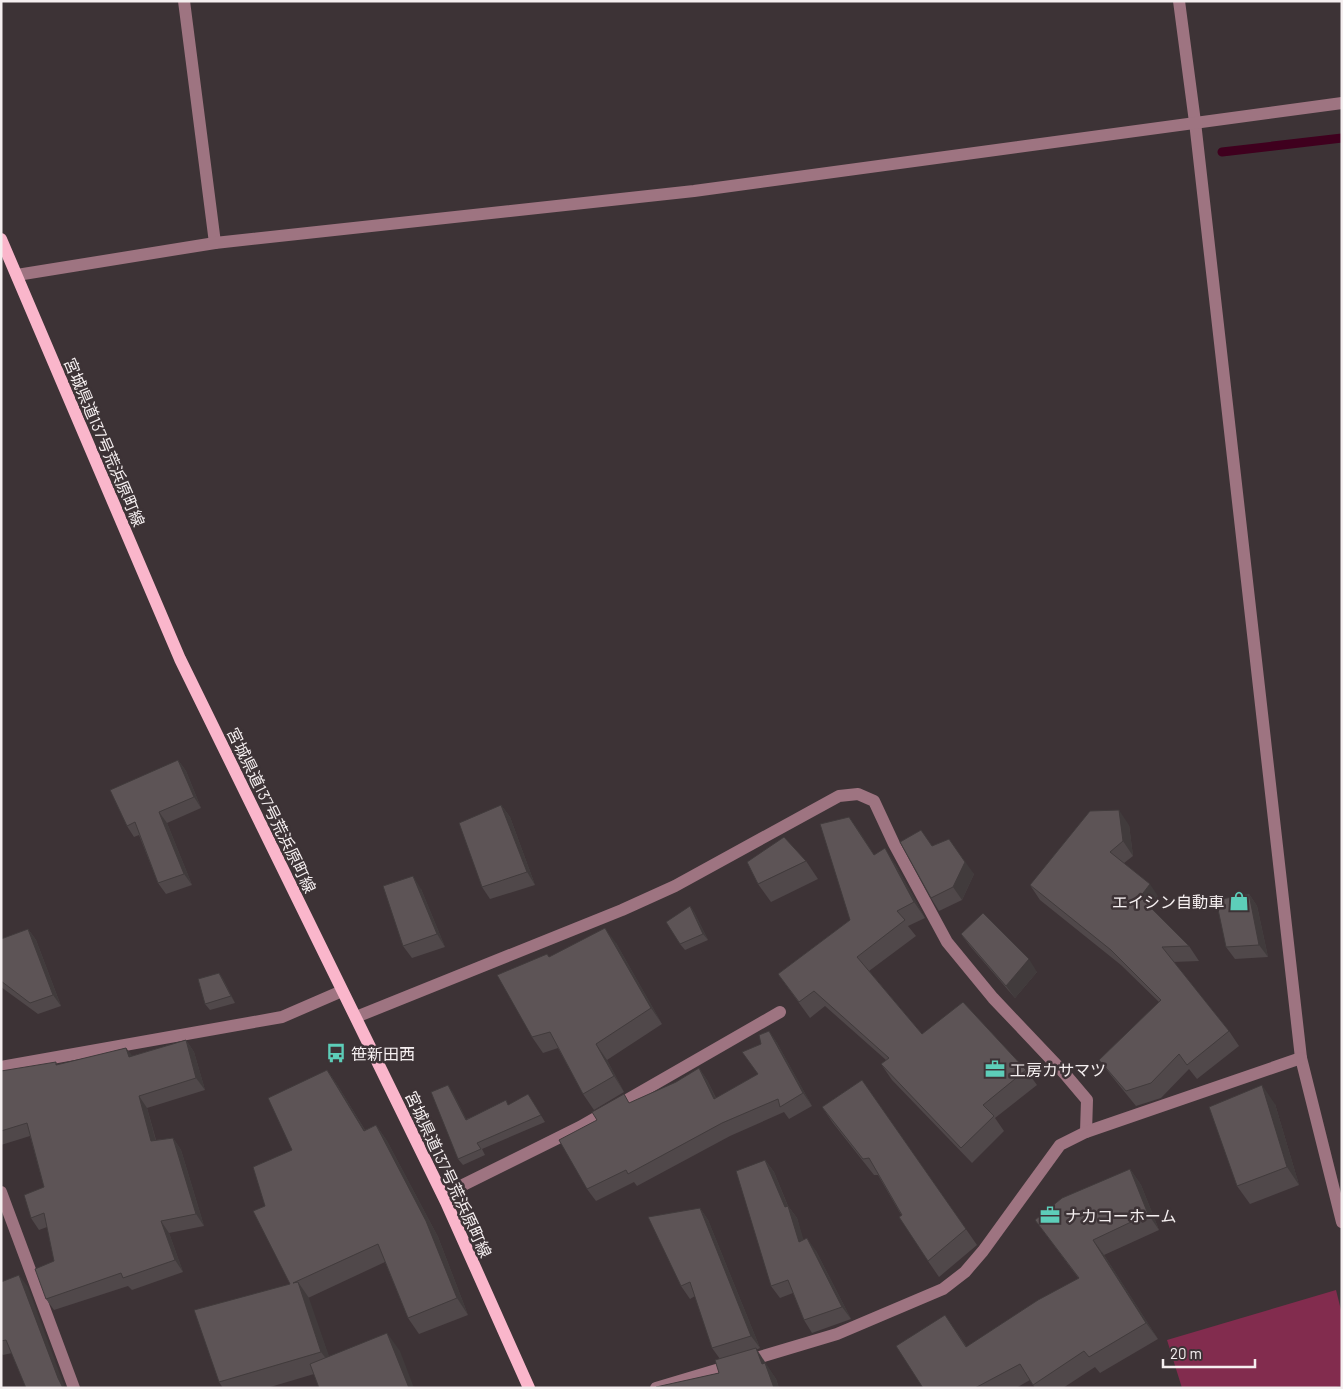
<svg xmlns="http://www.w3.org/2000/svg" width="1343" height="1389" viewBox="0 0 1343 1389" font-family="Barlow,'Noto Sans JP',sans-serif">
<rect width="100%" height="100%" fill="#3d3336"/>
<path fill="#822c4e" d="M1336,1290L1342,1314V1386L1331,1388H1182L1167,1340Z"/>
<g fill="none" stroke-linecap="round" stroke-linejoin="round">
<path stroke="#3f001e" stroke-width="9" d="M1222,152L1342,138"/>
<g stroke="#9e7481" stroke-width="12">
<path d="M184,1L215,243"/>
<path d="M1179,1L1195,122L1301,1058L1342,1222"/>
<path d="M17,275L215,243L694,191L1342,103"/>
<path d="M356,1017L622,910L675,886L839,796L858,794L874,801L894,844L947,942L993,998L1065,1074L1087,1100L1086,1132"/>
<path d="M1,1067L282,1017L342,991"/>
<path d="M459,1187L580,1127L780,1012"/>
<path d="M1,1192L74,1388"/>
<path d="M656,1388L837,1334L943,1289L965,1272L983,1251L1060,1145L1086,1132L1301,1058"/>
</g>
<path stroke="#fab6cb" stroke-width="12" d="M1,239L180,659L446,1202L529,1388"/>
</g>
<g fill="#50484a">
<path d="M178,760L186,771L201,808L167,823L192,885L166,894L158,883L139,835L134,837L127,826Z"/>
<path d="M501,805L510,817L535,885L490,899L482,887Z"/>
<path d="M849,817L874,855L895,864L925,918L908,926L916,936L869,971L922,1034L1026,1070L1037,1085L995,1118L1004,1131L972,1163L892,1080L881,1064L886,1060L825,1006L810,1018L778,974L850,920Z"/>
<path d="M1129,825L1133,856L1124,863L1160,899L1152,909L1189,946L1199,961L1173,962L1229,1031L1239,1046L1197,1079L1189,1069L1161,1098L1136,1106L1110,1074L1099,1060L1159,1002L1121,965L1040,900L1030,885Z"/>
<path d="M932,846L974,874L962,900L939,911L931,898Z"/>
<path d="M806,861L818,879L771,902L758,884Z"/>
<path d="M421,889L445,947L412,958L403,946Z"/>
<path d="M1249,894L1257,906L1268,957L1235,959L1226,947Z"/>
<path d="M690,906L694,912L708,940L685,950L680,944Z"/>
<path d="M28,929L36,940L61,1006L38,1014L1,987V939Z"/>
<path d="M961,934L1037,972L1015,998L970,946Z"/>
<path d="M616,943L662,1024L607,1060L624,1092L594,1110L583,1094L558,1048L543,1053L532,1037L547,954L549,957Z"/>
<path d="M219,973L223,979L235,1003L210,1010L205,1004Z"/>
<path d="M769,1031L777,1043L812,1106L789,1119L784,1112L730,1136L637,1186L634,1182L596,1201L587,1189L630,1103L676,1082L699,1068L707,1080L716,1098L758,1074L761,1044Z"/>
<path d="M186,1040L194,1052L205,1090L147,1108L156,1140L173,1138L181,1150L204,1226L169,1233L183,1272L132,1290L128,1286L54,1310L46,1299L54,1261L47,1227L39,1230L31,1218L44,1187L30,1136L1,1145V1071L58,1065L126,1048L132,1056Z"/>
<path d="M327,1070L338,1086L365,1130L376,1125L387,1141L438,1237L468,1315L419,1334L408,1318L385,1262L308,1298L329,1357L400,1351L314,1374L267,1388H223L219,1382L290,1284L292,1150Z"/>
<path d="M862,1080L977,1245L939,1277L928,1261L878,1175H874L833,1123L822,1107Z"/>
<path d="M452,1091L466,1119L509,1105L528,1094L545,1122L482,1149L485,1155L463,1165L458,1159Z"/>
<path d="M1275,1104L1299,1185L1250,1204L1237,1186Z"/>
<path d="M765,1160L774,1172L788,1206L797,1218L803,1240L816,1251L851,1319L812,1333L804,1320L793,1293L780,1298L771,1286Z"/>
<path d="M1130,1169L1141,1185L1159,1230L1104,1255L1158,1339L1100,1373L1095,1367L1063,1388H1035L1030,1380L1016,1388H923L956,1331L967,1347L1079,1279L1035,1220Z"/>
<path d="M700,1208L708,1220L760,1348L756,1350L776,1379L779,1388H656L719,1373L720,1359L712,1348L695,1296L690,1299L681,1286Z"/>
<path d="M1,1282L28,1287L12,1353L3,1355L1,1353Z"/>
</g>
<g fill="#413b3c">
<path d="M178,760L186,771L201,808L194,797Z"/>
<path d="M501,805L510,817L535,885L527,872Z"/>
<path d="M1119,810L1129,825L1133,856L1123,841Z"/>
<path d="M159,812L167,823L192,885L184,874Z"/>
<path d="M849,817L860,832L884,871L874,855Z"/>
<path d="M949,839L974,874L962,900L953,887Z"/>
<path d="M885,848L895,864L925,918L914,902Z"/>
<path d="M413,876L421,889L445,947L437,934Z"/>
<path d="M1150,884L1160,899L1150,911L1140,897Z"/>
<path d="M1249,894L1257,906L1268,957L1259,945Z"/>
<path d="M690,906L694,912L708,940L703,934Z"/>
<path d="M605,928L616,943L662,1024L651,1008Z"/>
<path d="M28,929L36,940L61,1006L53,995Z"/>
<path d="M1029,959L1037,972L1015,998L1006,986Z"/>
<path d="M219,973L223,979L235,1003L231,996Z"/>
<path d="M769,1031L777,1043L812,1106L803,1093Z"/>
<path d="M186,1040L194,1052L205,1090L196,1078Z"/>
<path d="M596,1044L607,1060L624,1092L614,1076Z"/>
<path d="M126,1048L135,1059L129,1057Z"/>
<path d="M699,1068L707,1080L722,1112L714,1099Z"/>
<path d="M327,1070L338,1086L375,1147L364,1131Z"/>
<path d="M448,1085L452,1091L470,1126L466,1120Z"/>
<path d="M1262,1085L1275,1104L1299,1185L1287,1167Z"/>
<path d="M139,1096L147,1108L159,1153L151,1141Z"/>
<path d="M376,1125L387,1141L438,1237L468,1315L457,1298Z"/>
<path d="M173,1138L181,1150L204,1226L196,1214Z"/>
<path d="M765,1160L774,1172L789,1209L788,1206L797,1218L808,1254L799,1242Z"/>
<path d="M1130,1169L1141,1185L1159,1230L1148,1214Z"/>
<path d="M700,1208L708,1220L760,1348L751,1336Z"/>
<path d="M161,1221L169,1233L183,1272L175,1260Z"/>
<path d="M807,1238L816,1251L851,1319L842,1307Z"/>
<path d="M1093,1240L1104,1255L1158,1339L1146,1323Z"/>
<path d="M19,1275L28,1287L65,1388H63L58,1378Z"/>
<path d="M298,1282L309,1298L333,1368L321,1352Z"/>
<path d="M945,1315L956,1331L977,1363L966,1347Z"/>
<path d="M387,1333L400,1351L414,1388H409Z"/>
<path d="M756,1348L776,1379L779,1388H774L762,1364Z"/>
</g>
<g fill="#5d5456" stroke="#413b3c">
<path d="M178,760L194,797L159,812L184,874L158,883L135,822L127,826L110,790Z"/>
<path d="M501,805L527,872L482,887L459,823Z"/>
<path d="M1119,810L1123,841L1110,852L1150,884L1140,897L1189,946L1162,947L1229,1031L1187,1065L1179,1054L1151,1083L1126,1091L1099,1060L1161,1000L1111,950L1030,885L1090,811Z"/>
<path d="M849,817L874,855L885,848L914,902L897,911L905,920L857,957L922,1034L963,1002L1026,1070L983,1105L994,1116L961,1148L881,1064L889,1058L814,991L799,1002L778,974L850,920L820,824Z"/>
<path d="M921,830L932,846L949,839L965,862L953,887L931,898L900,842Z"/>
<path d="M784,837L806,861L758,884L747,862Z"/>
<path d="M413,876L437,934L403,946L383,886Z"/>
<path d="M1249,894L1259,945L1226,947L1216,900Z"/>
<path d="M690,906L703,934L680,944L666,922Z"/>
<path d="M983,913L1029,959L1006,986L961,934Z"/>
<path d="M605,928L651,1008L596,1044L614,1076L583,1094L550,1032L532,1037L497,975L547,954L549,957Z"/>
<path d="M28,929L53,995L30,1003L1,981V939Z"/>
<path d="M219,973L231,996L205,1004L198,979Z"/>
<path d="M769,1031L803,1093L780,1107L778,1099L722,1123L628,1174L626,1170L587,1189L559,1140L597,1120L592,1112L624,1094L629,1103L676,1082L699,1068L714,1099L758,1074L742,1052L761,1044L759,1035Z"/>
<path d="M186,1040L196,1078L139,1096L151,1141L173,1138L196,1214L161,1221L175,1260L123,1278L121,1273L46,1299L35,1269L54,1261L44,1213L31,1218L24,1195L44,1187L27,1123L1,1131V1071L56,1062V1065L126,1048L129,1057Z"/>
<path d="M327,1070L364,1131L376,1125L426,1221L457,1298L408,1318L378,1244L293,1283L298,1282L321,1352L219,1382L194,1310L290,1284L253,1211L265,1206L253,1167L292,1150L268,1098Z"/>
<path d="M862,1080L966,1229L928,1261L899,1217L902,1215L869,1158L863,1159L822,1107Z"/>
<path d="M448,1085L466,1120L506,1100L508,1105L528,1094L541,1115L477,1143L481,1149L458,1159L431,1092Z"/>
<path d="M1262,1085L1287,1167L1237,1186L1209,1107Z"/>
<path d="M765,1160L785,1207L788,1206L799,1242L807,1238L842,1307L804,1320L788,1280L771,1286L736,1171Z"/>
<path d="M1130,1169L1148,1214L1093,1240L1146,1323L1089,1357L1084,1351L1033,1385L1020,1364L975,1388H923L896,1346L945,1315L966,1347L1038,1300L1079,1278L1035,1220L1062,1198Z"/>
<path d="M700,1208L751,1336L712,1348L690,1282L681,1286L648,1217Z"/>
<path d="M19,1275L58,1378L63,1388H26L6,1340L1,1341V1282Z"/>
<path d="M387,1333L409,1388H319L310,1364Z"/>
<path d="M756,1348L762,1364L765,1363L774,1388H656V1387L719,1373L715,1360Z"/>
</g>
<defs>
<symbol id="shop-bare" viewBox="-9 -9 18 18"><path d="M-5-2.5h2.3a2.7 3.5 0 0 1 5.4 0H5L5.5 6h-11ZM-1.5-2.5h3a1.5 2.3 0 0 0-3 0Z" fill="#5dceb9" stroke="#3d3336" stroke-width="2.5" paint-order="stroke"/></symbol>
<symbol id="bus-bare" viewBox="-9 -9 18 18"><path d="M-5-6H5V4H4V6H2V4H-2V6H-4V4H-5ZM-3.5-4V0h7V-4ZM-3.5 1.2v1.5H-2V1.2ZM2 1.2v1.5H3.5V1.2Z" fill="#5dceb9" stroke="#3d3336" stroke-width="2.5" paint-order="stroke"/></symbol>
<symbol id="office-bare" viewBox="-9 -9 18 18"><path d="M-6-3h4V-5.5h4V-3h4V5H-6ZM-1-4.5V-3h2v-1.5ZM-6 0V1H6V0Z" fill="#5dceb9" stroke="#3d3336" stroke-width="2.5" paint-order="stroke"/></symbol>
</defs>
<g fill-rule="evenodd">
<use href="#shop-bare" x="1225" y="887" width="28" height="28"/>
<use href="#bus-bare" x="322" y="1039" width="28" height="28"/>
<use href="#office-bare" x="981" y="1055" width="28" height="28"/>
<use href="#office-bare" x="1036" y="1201" width="28" height="28"/>
</g>
<g text-anchor="middle" dominant-baseline="central" stroke-width="5" stroke-linejoin="round" paint-order="stroke">
<g font-size="16" fill="#f5eff0" stroke="#3d3336">
<text transform="translate(105 442) rotate(67)">宮城県道137号荒浜原町線</text>
<text transform="translate(272 810) rotate(64)">宮城県道137号荒浜原町線</text>
<text transform="translate(449 1174) rotate(65)">宮城県道137号荒浜原町線</text>
</g>
<g font-size="16" fill="#f5eff0" stroke="#3d3336" text-anchor="start">
<text x="1224" y="901" text-anchor="end">エイシン自動車</text>
<text x="351" y="1053">笹新田西</text>
<text x="1010" y="1069">工房カサマツ</text>
<text x="1065" y="1215">ナカコーホーム</text>
</g>
</g>
<rect width="1343" height="1389" fill="none" stroke="#f5eff0" stroke-width="5"/>
<path d="M1163 1359v8h92v-8" fill="none" stroke="#f5eff0" stroke-width="2.5"/>
<text x="1170" y="1359" font-size="15" fill="#f5eff0" stroke="#3d3336" stroke-width="4" paint-order="stroke">20 m</text>
</svg>
